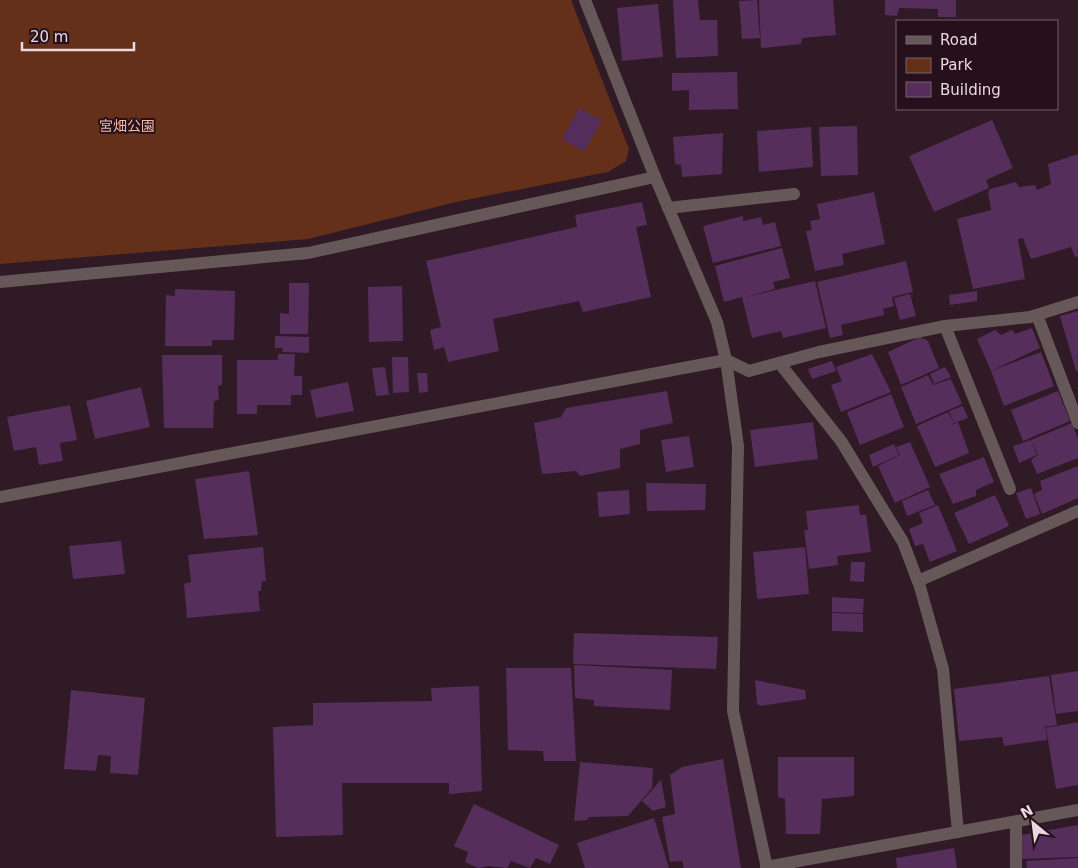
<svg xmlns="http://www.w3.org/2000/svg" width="1078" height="868" viewBox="0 0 1078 868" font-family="'DejaVu Sans','Noto Sans JP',sans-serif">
<rect width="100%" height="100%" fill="#301a25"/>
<path fill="#643019" d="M0,0H571L629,149L626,161L608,172L456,202L308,239L0,264Z"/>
<g fill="#552e5c">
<path d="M673,0H698L700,20H717L718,56L676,58Z"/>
<path d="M757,0L760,38L742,39L739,1Z"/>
<path d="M759,0H833L836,35L802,38L801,44L761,48Z"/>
<path d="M885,0H956V17H938V9L899,8L897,16L885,15Z"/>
<path d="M658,4L663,57L622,61L617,8Z"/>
<path d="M737,72L738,109L689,110V90L672,91V73Z"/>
<path d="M579,108L602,120L584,152L562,139Z"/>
<path d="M992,120L1013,168L986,180L989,188L934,212L909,156Z"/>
<path d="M857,126L858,175L821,176L819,127Z"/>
<path d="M811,127L813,167L759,172L757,131Z"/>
<path d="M723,133L722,174L682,177L681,165L675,164L673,137Z"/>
<path d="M1078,154V256L1075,257L1071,247L1031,259L1023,238L1018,239L1025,279L973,289L957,219L991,210L988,192L990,189L1016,182L1019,187L1035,185L1037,190L1051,184L1048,164Z"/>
<path d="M874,192L885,244L842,254L844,265L815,271L806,231L812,230L810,221L820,219L817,204Z"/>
<path d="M642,202L647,225L636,227L651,297L583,312L579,301L493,319L499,351L448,362L444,347L434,350L430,330L441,327L426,261L577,227L575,215Z"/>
<path d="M743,216V221L761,217L763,225L775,222L781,246L713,263L703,226Z"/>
<path d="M782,248L790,278L773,282L775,289L746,297L815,281L826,328L783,338L781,331L752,338L742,297L724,302L715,266Z"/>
<path d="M906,261L913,292L892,297L894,306L883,309L884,315L841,325L843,335L830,338L817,282Z"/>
<path d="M289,283H309L308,334H280V313L289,314Z"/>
<path d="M402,286L403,341L369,342L368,287Z"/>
<path d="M175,289L235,291L234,340H212V346H165L166,295L175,296Z"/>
<path d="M977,291V301L950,305L949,295Z"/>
<path d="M910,294L916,316L900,320L894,298Z"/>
<path d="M1078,311V371H1076L1060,316Z"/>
<path d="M1032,328L1040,348L991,371L977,339L995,330L1001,335L1012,330L1015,334Z"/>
<path d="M275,336L309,337V353L282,352L283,348H275Z"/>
<path d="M920,337L928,341L939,368L901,385L888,352Z"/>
<path d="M1041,352L1054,386L1004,406L991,371Z"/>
<path d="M278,354H295L294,376H302V395H291V405H257V414H237V360H278Z"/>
<path d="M872,354L891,392L841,412L831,385L842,381L836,367Z"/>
<path d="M162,355H222V385L218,386L219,400L214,401L213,428H164Z"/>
<path d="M392,357H408L409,392L393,393Z"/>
<path d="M832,361L836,371L812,379L808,369Z"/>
<path d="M385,367L389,395L376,396L372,368Z"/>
<path d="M945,367L951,377L934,384L930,374Z"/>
<path d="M417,373H427L428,392L419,393Z"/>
<path d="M928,375L933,385L951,379L962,404L916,424L901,387Z"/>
<path d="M348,382L354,411L316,418L310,390Z"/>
<path d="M141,387L150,427L95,439L86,401Z"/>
<path d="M667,391L673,423L640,430V444L620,449V468L580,476L576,471L542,474L534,423L561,417L566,408Z"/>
<path d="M1058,391L1070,421L1023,441L1011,410Z"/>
<path d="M891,394L904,427L860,445L847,412Z"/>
<path d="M70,405L77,440L60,443L63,461L39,465L36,447L14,451L7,417Z"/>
<path d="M963,406L968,418L954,423L949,411Z"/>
<path d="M948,412L954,423L952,425L958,422L969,453L935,467L917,426Z"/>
<path d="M813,422L818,459L755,467L750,430Z"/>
<path d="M1072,423L1078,439V458L1037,474L1031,460L1041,453L1038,455L1031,440Z"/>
<path d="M689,436L694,467L666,472L661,440Z"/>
<path d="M1031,440L1037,455L1019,463L1013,446Z"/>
<path d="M910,442L930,487L895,503L878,466L902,454L900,455L896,447Z"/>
<path d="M894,444L899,455L873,467L869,455Z"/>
<path d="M984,457L994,482L976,490V496L953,504L939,474Z"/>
<path d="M1078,466V498L1042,514L1034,494L1042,490L1040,481Z"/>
<path d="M249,471L258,535L204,539L195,479Z"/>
<path d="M646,483L706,484L705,510L647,511Z"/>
<path d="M1031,488L1040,514L1026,519L1016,493Z"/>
<path d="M629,490L630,514L599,517L597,492Z"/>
<path d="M928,490L935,505L907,516L902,501Z"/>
<path d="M995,495L1009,526L969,544L954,513Z"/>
<path d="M859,505L860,515H866L871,552L837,556L838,565L809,569L804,530H808L806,511Z"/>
<path d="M938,505L957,551L930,562L923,544L915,546L909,529L923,523L919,513Z"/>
<path d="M121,541L125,574L73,579L69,546Z"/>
<path d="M263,547L266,581H262L261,591H258L260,611L187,618L184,584L191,582L188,555Z"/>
<path d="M805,547L809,594L757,599L753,552Z"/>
<path d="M851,562H865L864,582L850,581Z"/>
<path d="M832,597L864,599L863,613L832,612Z"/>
<path d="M832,613L863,614V632L832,631Z"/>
<path d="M574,633L718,637L716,669L573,664Z"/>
<path d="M574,665L672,670L670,710L594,706V700L575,698Z"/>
<path d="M506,668H571L576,761H544L543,751L508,750Z"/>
<path d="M1078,671V711L1056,714L1051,675Z"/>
<path d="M1049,676L1057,725L1046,727L1045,723L1047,740L1004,746L1002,737L959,741L954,689Z"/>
<path d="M755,680L805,690L806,699L761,706L757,704Z"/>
<path d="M479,686L482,791L449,794V783H342L343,835L276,837L273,727L313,725V703L432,701L431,688Z"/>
<path d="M71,690L145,698L138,775L110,773L111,756L98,755L96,771L64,769Z"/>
<path d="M1078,722V785L1056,789L1046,728Z"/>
<path d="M778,757H854V796L822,799L820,834H786L785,799L778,797Z"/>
<path d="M723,759L741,868H684L682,861L670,862L662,817L675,814L670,775L682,767Z"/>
<path d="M580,762L653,768L652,788L628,816L589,817L587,820L574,821Z"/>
<path d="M661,780L666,807L653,811L642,801Z"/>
<path d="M474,804L559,845L550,864L536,858L530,868L511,861L507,868L488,866L478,868L465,862L468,852L454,846Z"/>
<path d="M654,818L669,868H585L577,843Z"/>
<path d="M1078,825V857L1021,859L1022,835Z"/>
<path d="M954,848L957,868H897L896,858Z"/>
<path d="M1078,858V868H1027L1026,861Z"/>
</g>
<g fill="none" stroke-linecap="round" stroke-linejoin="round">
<g stroke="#665859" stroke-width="12">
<path d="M1037,315L1078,423"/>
<path d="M781,365L841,441L903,542L920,587L943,669L958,832"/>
<path d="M918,581L1078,511"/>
</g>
<g stroke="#665859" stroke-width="12">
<path d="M585,0L655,177L717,322L726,360L738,446L733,711L767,868"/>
<path d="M668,208L794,194"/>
<path d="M0,282L308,253L655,177"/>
<path d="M945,326L1010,489"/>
<path d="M0,497L726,360L749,371L819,352L945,326L1030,317L1078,302"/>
<path d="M1016,822V868"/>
<path d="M766,867L1078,810"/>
</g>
</g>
<g text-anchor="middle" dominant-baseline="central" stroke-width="4" stroke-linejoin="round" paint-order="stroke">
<g font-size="14" fill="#f4bca5" stroke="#26101c">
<text x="127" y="126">宮畑公園</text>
</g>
</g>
<rect x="896" y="20" width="162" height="90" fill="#26101c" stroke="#74606a"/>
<rect x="906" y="36" width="25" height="8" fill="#665859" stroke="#74606a"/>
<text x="940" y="45" font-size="15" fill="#e8d8df">Road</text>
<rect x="906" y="58" width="25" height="15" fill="#643019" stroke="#74606a"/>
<text x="940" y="70" font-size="15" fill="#e8d8df">Park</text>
<rect x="906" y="82" width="25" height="15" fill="#552e5c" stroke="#74606a"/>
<text x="940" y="95" font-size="15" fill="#e8d8df">Building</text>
<g transform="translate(1033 823) rotate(331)" stroke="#26101c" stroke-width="4" paint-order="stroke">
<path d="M0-4L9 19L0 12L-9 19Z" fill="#e8d8df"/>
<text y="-8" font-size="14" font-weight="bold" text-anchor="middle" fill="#e8d8df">N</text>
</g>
<path d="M22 42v8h112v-8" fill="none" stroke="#e8d8df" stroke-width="2.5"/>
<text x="30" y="42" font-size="15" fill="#e8d8df" stroke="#26101c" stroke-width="4" paint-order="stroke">20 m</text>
</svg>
